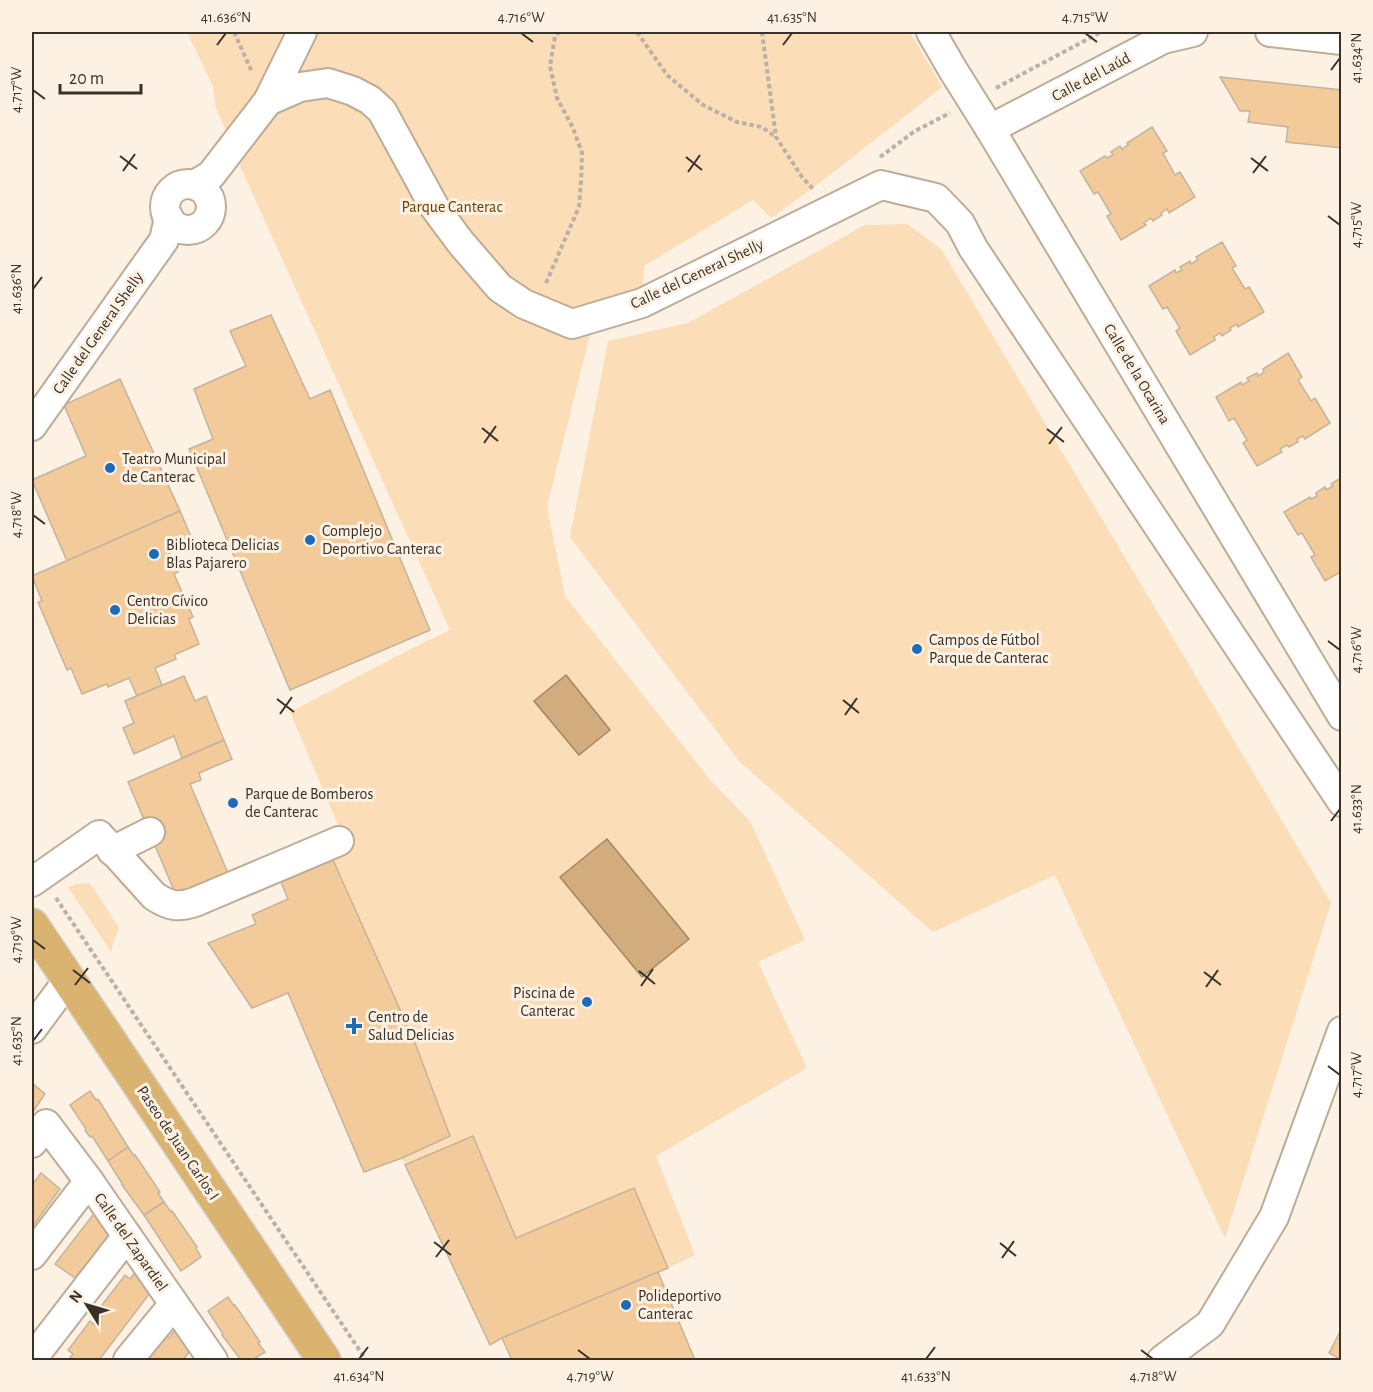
<svg xmlns="http://www.w3.org/2000/svg" width="1373" height="1392" viewBox="0 0 1373 1392" font-family="'Alegreya Sans',sans-serif">
<rect width="100%" height="100%" fill="#fcf1e3"/>
<g fill="#fbddb8">
<path d="M187,32H910L942,87L826,178L771,218L753,200L644,266L643,285L597,306L547,507L565,596L711,781L750,821L805,940L758,962L807,1068L656,1156L695,1255L668,1268L502,1338L490,1345L402,1158L450,1136L415,1043L333,860L339,841V827L290,712L405,652L450,630L241,168L215,105L213,86Z"/>
<path d="M907,224L941,249L1331,903L1225,1238L1055,875L933,932L739,761L570,537L608,341L688,323L865,225Z"/>
<path d="M90,883L119,928L114,940L111,952L68,887L76,884Z"/>
</g>
<g fill="#d2ac7c" stroke="#a48763" stroke-width="1.5">
<path d="M566,675L610,730L579,755L534,701Z"/>
<path d="M607,839L689,939L642,977L560,877Z"/>
</g>
<g fill="#f3cb9a" stroke="#c4b39d" stroke-width="1.5">
<path d="M1220,77L1342,90V148L1286,142L1288,127L1248,122L1250,111H1240Z"/>
<path d="M1152,127L1167,151L1163,153L1175,175L1180,172L1195,197L1169,213L1167,209L1161,213L1162,215L1153,221L1151,218L1144,223L1146,225L1121,240L1107,216L1111,214L1098,192L1094,194L1080,171L1105,156L1107,158L1113,155L1111,152L1120,146L1122,149L1128,145L1127,143Z"/>
<path d="M1222,242L1236,266L1232,268L1245,289L1249,287L1264,312L1238,327L1237,324L1230,328L1231,330L1222,336L1220,333L1214,337L1215,340L1190,355L1176,331L1180,328L1167,307L1163,309L1149,286L1175,270L1176,273L1182,270L1180,267L1190,261L1191,264L1198,260L1196,257Z"/>
<path d="M271,315L310,399L330,390L430,630L290,690L189,449L213,439L194,389L246,366L230,331Z"/>
<path d="M1288,353L1302,377L1298,380L1311,401L1315,398L1330,423L1305,439L1303,436L1297,439L1298,442L1289,447L1287,445L1280,449L1282,452L1257,466L1243,443L1247,440L1234,418L1229,421L1216,397L1241,382L1242,385L1249,381L1247,378L1257,373L1258,376L1264,372L1263,369Z"/>
<path d="M120,379L180,511L67,561L32,480L86,456L64,405Z"/>
<path d="M1342,477V571L1325,581L1311,557L1315,555L1302,533L1298,535L1284,512L1310,497L1311,499L1317,496L1316,493L1325,487L1326,490L1333,486L1331,484Z"/>
<path d="M180,511L192,539L168,549L178,572L174,574L193,617L189,619L199,644L174,655L176,659L155,668L162,685L137,696L129,678L108,687L107,684L82,694L71,668L67,670L38,602L42,601L32,576Z"/>
<path d="M184,676L195,701L206,696L224,740L182,758L174,736L134,754L123,728L134,723L125,701Z"/>
<path d="M224,740L232,759L199,773L201,780L190,784L228,873L176,895L128,782Z"/>
<path d="M333,860L415,1043L450,1136L402,1158L364,1172L288,993L252,1008L208,943L256,924L252,915L288,899L281,882Z"/>
<path d="M32,1083L45,1094L32,1113Z"/>
<path d="M90,1091L96,1100L98,1099L128,1147L108,1161L92,1136L90,1137L85,1130L86,1129L70,1105Z"/>
<path d="M473,1136L516,1238L634,1188L668,1268L502,1338L490,1345L405,1165Z"/>
<path d="M128,1147L134,1156L135,1155L160,1192L158,1193L164,1202L144,1215L122,1185H123L108,1161Z"/>
<path d="M41,1173L60,1189L32,1227V1185Z"/>
<path d="M164,1202L171,1212L172,1211L197,1247L196,1248L201,1257L181,1271L144,1215Z"/>
<path d="M96,1211L110,1234L82,1271L81,1270L75,1278L55,1264Z"/>
<path d="M137,1270L156,1285L99,1360H68L73,1354L68,1350L90,1321L95,1325L107,1309L102,1305L125,1275L130,1279Z"/>
<path d="M658,1272L695,1360H512L502,1338Z"/>
<path d="M228,1297L234,1306L235,1305L260,1342L258,1343L265,1352L252,1360H241L222,1335L223,1334L208,1311Z"/>
<path d="M1342,1328V1360L1329,1353Z"/>
<path d="M175,1330L195,1344L183,1360H144L164,1334L169,1338Z"/>
</g>
<g fill="none" stroke-linecap="round" stroke-linejoin="round">
<defs>
<g id="minor">
<path d="M931,32L953,70L990,129L1342,716"/>
<path d="M1270,32L1342,40"/>
<path d="M268,101L300,87L328,83L353,91L370,100L382,111L435,208L461,243L500,288L524,304L572,324L642,303L881,185L936,198L960,223L973,248L1342,802"/>
<path d="M990,129L1163,39L1193,32"/>
<circle cx="188" cy="207" r="23"/>
<path d="M194,185L211,175L268,101L302,32"/>
<path d="M32,426L164,240L169,218"/>
<path d="M112,851L150,832"/>
<path d="M32,882L99,835L154,896C169,906 178,908 195,902L339,841"/>
<path d="M32,1029L69,979"/>
<path d="M32,1143L46,1124L89,1181L213,1360"/>
<path d="M32,1255L89,1181"/>
<path d="M32,1359L127,1236"/>
<path d="M128,1360L174,1304"/>
<path d="M1162,1360L1210,1324L1274,1217L1342,1031"/>
</g>
<path id="major" d="M32,925L324,1360"/>
</defs>
<use href="#minor" stroke="#bdac97" stroke-width="32"/>
<use href="#major" stroke="#d7d6d4" stroke-width="36"/>
<g stroke="#bbb1a5" stroke-width="4" stroke-dasharray="4.5 3" stroke-linecap="butt">
<path d="M234,32L252,72"/>
<path d="M637,32L667,75L703,105L737,122L762,127L776,137"/>
<path d="M762,32L776,137L802,177L813,189"/>
<path d="M996,88L1101,32"/>
<path d="M880,157L915,131L950,113"/>
<path d="M546,283L579,207L581,182L582,153L573,128L557,98L550,66L555,37L559,32"/>
<path d="M56,898L366,1360"/>
</g>
<use href="#minor" stroke="#fff" stroke-width="28"/>
<use href="#major" stroke="#dab371" stroke-width="33"/>
</g>
<path fill="none" stroke="#383129" stroke-width="2" d="M521,33L533,42M1085,33L1097,42M217,45L226,33M783,45L792,33M1331,70L1340,58M33,90L45,99M120,156L137,169M686,157L702,170M1251,158L1268,171M123,171L135,154M688,172L700,155M1253,173L1266,156M1328,216L1340,225M33,289L42,277M482,428L498,441M1047,429L1064,442M484,443L496,426M1049,444L1062,427M33,515L45,524M1328,641L1340,650M277,699L294,712M843,700L859,713M280,714L292,697M845,715L857,698M1331,821L1340,809M33,940L45,949M73,970L90,983M639,971L655,984M1204,972L1221,985M75,985L88,968M641,986L653,969M1206,987L1218,970M33,1041L42,1029M1328,1066L1340,1075M434,1242L451,1255M1000,1243L1016,1256M436,1257L449,1240M1002,1258L1014,1241M578,1350L590,1359M1141,1350L1153,1359M359,1359L368,1347M926,1359L935,1347"/>
<g fill="#1c6cba" stroke="#fcf1e3" stroke-width="2">
<circle cx="110" cy="468" r="6"/>
<circle cx="310" cy="540" r="6"/>
<circle cx="154" cy="554" r="6"/>
<circle cx="115" cy="610" r="6"/>
<circle cx="917" cy="649" r="6"/>
<circle cx="233" cy="803" r="6"/>
<circle cx="587" cy="1002" r="6"/>
<path d="M351 1017h6v6h6v6h-6v6h-6v-6h-6v-6h6z"/>
<circle cx="626" cy="1305" r="6"/>
</g>
<g text-anchor="middle" dominant-baseline="central" stroke-width="6" stroke-linejoin="round" paint-order="stroke">
<g font-size="16" fill="#383129" stroke="#fcf1e3">
<text transform="translate(1091 77) rotate(-28)">Calle del Laúd</text>
<text transform="translate(697 274) rotate(-25)">Calle del General Shelly</text>
<text transform="translate(98 333) rotate(-55)">Calle del General Shelly</text>
<text transform="translate(1137 374) rotate(59)">Calle de la Ocarina</text>
<text transform="translate(178 1143) rotate(56)">Paseo de Juan Carlos I</text>
<text transform="translate(131 1242) rotate(55)">Calle del Zapardiel</text>
</g>
<g font-size="16" fill="#674202" stroke="#fcf1e3">
<text x="452" y="207">Parque Canterac</text>
</g>
<g font-size="16" fill="#383129" stroke="#fcf1e3" text-anchor="start">
<text x="122" y="459">Teatro Municipal<tspan x="122" dy="18">de Canterac</tspan></text>
<text x="322" y="531">Complejo<tspan x="322" dy="18">Deportivo Canterac</tspan></text>
<text x="166" y="545">Biblioteca Delicias<tspan x="166" dy="18">Blas Pajarero</tspan></text>
<text x="127" y="601">Centro Cívico<tspan x="127" dy="18">Delicias</tspan></text>
<text x="929" y="640">Campos de Fútbol<tspan x="929" dy="18">Parque de Canterac</tspan></text>
<text x="245" y="794">Parque de Bomberos<tspan x="245" dy="18">de Canterac</tspan></text>
<text x="575" y="993" text-anchor="end">Piscina de<tspan x="575" dy="18">Canterac</tspan></text>
<text x="368" y="1017">Centro de<tspan x="368" dy="18">Salud Delicias</tspan></text>
<text x="638" y="1296">Polideportivo<tspan x="638" dy="18">Canterac</tspan></text>
</g>
</g>
<rect width="1373" height="1392" fill="none" stroke="#fcf1e3" stroke-width="66"/>
<g transform="translate(87 1305) rotate(307)" stroke="#fcf1e3" stroke-width="4.5" paint-order="stroke">
<path d="M0-4.5L10 22L0 15L-10 22Z" fill="#383129"/>
<text y="-9" font-size="16" font-weight="bold" text-anchor="middle" fill="#383129">N</text>
</g>
<path d="M60 84v9h81v-9" fill="none" stroke="#383129" stroke-width="3"/>
<text x="69" y="84" font-size="18" fill="#383129" stroke="#fcf1e3" stroke-width="4.5" paint-order="stroke">20 m</text>
<rect x="33" y="33" width="1307" height="1326" fill="none" stroke="#383129" stroke-width="2"/>
<g font-size="15" text-anchor="middle" fill="#383129">
<text x="226" y="22">41.636°N</text>
<text x="521" y="22">4.716°W</text>
<text x="792" y="22">41.635°N</text>
<text x="1085" y="22">4.715°W</text>
<text transform="translate(1356 58) rotate(-90)" y="5">41.634°N</text>
<text transform="translate(16 90) rotate(-90)" y="5">4.717°W</text>
<text transform="translate(1356 225) rotate(-90)" y="5">4.715°W</text>
<text transform="translate(16 289) rotate(-90)" y="5">41.636°N</text>
<text transform="translate(16 515) rotate(-90)" y="5">4.718°W</text>
<text transform="translate(1356 650) rotate(-90)" y="5">4.716°W</text>
<text transform="translate(1356 809) rotate(-90)" y="5">41.633°N</text>
<text transform="translate(16 940) rotate(-90)" y="5">4.719°W</text>
<text transform="translate(16 1041) rotate(-90)" y="5">41.635°N</text>
<text transform="translate(1356 1075) rotate(-90)" y="5">4.717°W</text>
<text x="359" y="1381">41.634°N</text>
<text x="590" y="1381">4.719°W</text>
<text x="926" y="1381">41.633°N</text>
<text x="1153" y="1381">4.718°W</text>
</g>
</svg>
